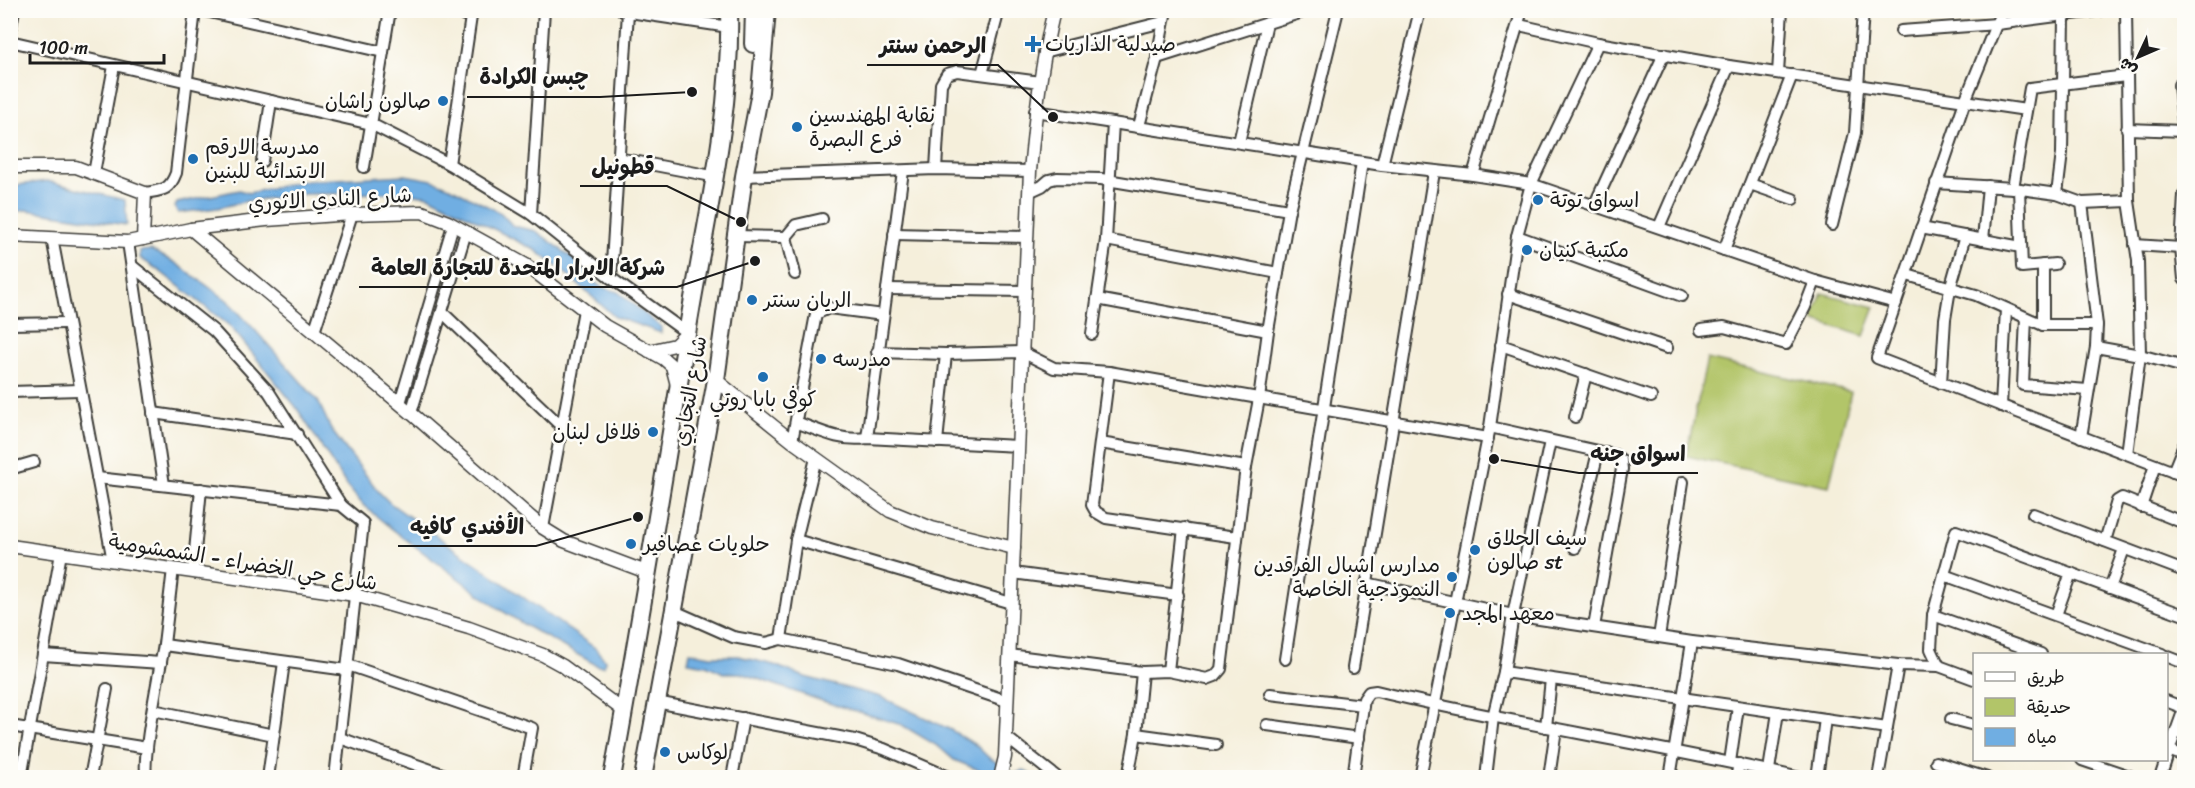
<svg xmlns="http://www.w3.org/2000/svg" width="2195" height="788" viewBox="0 0 2195 788" font-family="Sriracha,'Playpen Sans Arabic',sans-serif">
<rect width="100%" height="100%" fill="#fdfcf7"/>
<filter id="ink" filterUnits="userSpaceOnUse"><feTurbulence type="fractalNoise" baseFrequency=".0167" numOctaves="2"/><feDisplacementMap in="SourceGraphic" scale="12" xChannelSelector="R" yChannelSelector="G"/><feConvolveMatrix kernelMatrix="1 2 1 2 8 2 1 2 1" color-interpolation-filters="sRGB"/></filter>
<filter id="wash" filterUnits="userSpaceOnUse"><feTurbulence type="fractalNoise" baseFrequency=".008" numOctaves="4" result="noise"/><feDisplacementMap in="SourceGraphic" scale="24" xChannelSelector="R" yChannelSelector="G"/><feGaussianBlur stdDeviation="1.35" result="paint"/><feColorMatrix in="noise" values="0 0 0 0 0 0 0 0 0 0 0 0 0 0 0 0 0 1.4 0 .05"/><feComposite in="paint" operator="in"/></filter>
<g filter="url(#wash)">
<rect width="100%" height="100%" fill="#f5efdb"/>
<g fill="#b2c569" stroke="#677042" stroke-width="1.5">
<path d="M1822,293L1875,307L1864,336L1812,320Z"/>
<path d="M1707,359L1851,392L1829,486L1686,456Z"/>
</g>
<g fill="#70aee2" stroke="#46657f" stroke-width="1.5">
<path d="M405,175L432,180L450,187L501,213L513,226L536,231L585,267L594,282L602,287L618,292L661,327V333L615,317L564,272L535,250L429,196L407,193L306,194L247,201L218,208L178,213L175,207L177,203L239,190L249,193L302,181Z"/>
<path d="M47,181L125,200L127,225L27,210L11,212V186Z"/>
<path d="M151,250L174,262L227,300L255,330L318,401L332,431L379,492L390,503L595,648L605,660L604,666H598L528,627L499,609L392,529L364,506L347,486L296,407L231,327L157,269L140,258V251Z"/>
<path d="M690,652L711,656H738L774,665L805,677L881,697L951,730L976,745L988,757L1015,774L1023,770L1035,777H996L954,760L939,747L902,725L822,701L741,673H724L706,665L688,662Z"/>
</g>
</g>
<g filter="url(#ink)">
<g fill="none" stroke-linecap="round" stroke-linejoin="round">
<defs>
<g id="minor">
<path d="M201,10L383,52"/>
<path d="M450,10L471,17"/>
<path d="M2002,10L1965,101L1877,358L2184,476"/>
<path d="M2126,10L2129,201L2138,261L2140,355L2127,454"/>
<path d="M623,11L729,27"/>
<path d="M1519,25L1598,43L1729,66L2026,110"/>
<path d="M1901,31L1997,24L2103,10"/>
<path d="M10,32L14,10"/>
<path d="M10,41L371,124L449,164L531,214L611,278L687,333"/>
<path d="M1044,52L1163,22"/>
<path d="M1157,58L1309,10"/>
<path d="M1778,73L1782,10"/>
<path d="M982,74L999,10"/>
<path d="M2184,84L2179,85L2184,132"/>
<path d="M1035,111L1382,165L1473,175L1531,184L1815,281L1896,303"/>
<path d="M1139,126L1157,58L1166,10"/>
<path d="M2127,129L2184,131"/>
<path d="M1239,142L1267,23"/>
<path d="M618,158L717,177"/>
<path d="M262,161L271,101"/>
<path d="M449,164L472,10"/>
<path d="M1382,165L1420,10"/>
<path d="M364,167L390,10"/>
<path d="M936,169L941,84L947,74L957,71L1040,82"/>
<path d="M94,173L114,66"/>
<path d="M1473,175L1522,10"/>
<path d="M744,176L936,169L1030,171"/>
<path d="M1936,183L2013,188L2057,194L2082,203L2129,201"/>
<path d="M1750,184L1793,199"/>
<path d="M2013,188L2030,88L2126,76"/>
<path d="M2019,189L2022,267L2055,264"/>
<path d="M1029,192L1042,186L1049,180L1057,178L1101,179L1289,210"/>
<path d="M145,193C163,190 169,191 176,173L195,10"/>
<path d="M2057,194L2062,153L2064,16"/>
<path d="M2184,195L2181,248L2184,279"/>
<path d="M1594,206L1664,54"/>
<path d="M531,214L544,10"/>
<path d="M1832,225L1855,133L1863,10"/>
<path d="M1659,227L1729,66"/>
<path d="M1921,228L2021,247"/>
<path d="M894,234L1027,237"/>
<path d="M736,236L786,237"/>
<path d="M1517,236L1682,296"/>
<path d="M52,238L113,561"/>
<path d="M1106,240L1278,273"/>
<path d="M1983,240L1988,186"/>
<path d="M128,242L164,485"/>
<path d="M2135,245L2181,248"/>
<path d="M1724,250L1792,75"/>
<path d="M132,266L214,331L269,392L341,505L363,523L335,778"/>
<path d="M795,274L786,237L796,225L822,219"/>
<path d="M1907,275L1976,295L2043,325H2097"/>
<path d="M611,278L628,12"/>
<path d="M887,289L1025,291"/>
<path d="M1508,294L1667,348"/>
<path d="M1097,299L1268,331"/>
<path d="M442,312L562,427"/>
<path d="M2026,318L2023,385L2088,390"/>
<path d="M10,324L67,323"/>
<path d="M2043,325V265"/>
<path d="M1701,330L1724,327L1786,344L1805,307L1815,281"/>
<path d="M314,332L352,214"/>
<path d="M1092,334L1106,240L1113,123"/>
<path d="M1501,345L1651,397"/>
<path d="M2096,347L2140,355L2184,367"/>
<path d="M877,352L946,354L1022,352L1054,368L1109,372L1488,438"/>
<path d="M1109,372L1092,505L1096,512L1106,518L1236,537"/>
<path d="M1941,383L1945,319L1950,289L1965,236"/>
<path d="M10,392L80,390"/>
<path d="M400,403L453,225"/>
<path d="M2001,406L2006,309"/>
<path d="M153,413L297,434"/>
<path d="M411,413L466,232"/>
<path d="M1575,417L1586,374"/>
<path d="M796,422C820,431 841,442 867,438L1018,446"/>
<path d="M1490,427L1615,455L1621,460L1622,469L1594,627"/>
<path d="M2081,437L2096,347L2097,325L2082,203"/>
<path d="M867,438L903,171"/>
<path d="M792,441L816,314L829,308L883,315"/>
<path d="M937,442L946,354"/>
<path d="M1100,443L1246,467"/>
<path d="M10,469L34,462"/>
<path d="M2173,472L2184,445"/>
<path d="M97,478L341,505"/>
<path d="M2141,507L2155,465"/>
<path d="M2033,514L2184,571"/>
<path d="M543,528L584,310"/>
<path d="M796,540L1011,603"/>
<path d="M2105,541L2117,501L2122,498L2184,523"/>
<path d="M1575,548L1598,452"/>
<path d="M193,572L201,489"/>
<path d="M1013,573L1178,595"/>
<path d="M1944,575L2162,654"/>
<path d="M1366,583L1513,615L1692,642L1898,665L1939,666L1974,679"/>
<path d="M2110,588L2124,549"/>
<path d="M672,610L733,637L766,643L781,639L898,664L1007,701"/>
<path d="M1933,615L2041,654"/>
<path d="M2056,615L2071,573"/>
<path d="M1659,637L1683,482"/>
<path d="M781,639L796,540L816,458"/>
<path d="M164,645L347,670"/>
<path d="M43,655L161,663"/>
<path d="M1009,655L1142,672L1168,671L1207,679L1215,676L1221,669L1246,467L1259,399L1268,331L1289,210L1338,10"/>
<path d="M2166,656L2184,663"/>
<path d="M1285,659L1362,162"/>
<path d="M348,665L532,728L523,778"/>
<path d="M1939,666L1931,649L1933,615L1956,531L2184,615"/>
<path d="M1353,668L1434,172"/>
<path d="M1168,671L1184,528"/>
<path d="M1504,672L1887,728"/>
<path d="M1270,694L1363,705"/>
<path d="M2166,701L2184,708"/>
<path d="M656,702L855,740L884,749L951,778"/>
<path d="M153,710L274,735"/>
<path d="M1951,719L1974,725"/>
<path d="M1267,725L1359,738"/>
<path d="M10,726L147,748"/>
<path d="M1546,727L1551,679"/>
<path d="M1136,734L1216,745"/>
<path d="M1006,737L1058,778"/>
<path d="M340,738L454,778"/>
<path d="M2166,749L2184,756"/>
<path d="M2166,759L2184,709"/>
<path d="M2082,760L2135,778"/>
<path d="M1730,762L1738,707"/>
<path d="M1936,762L1987,778"/>
<path d="M1769,770L1778,712"/>
<path d="M21,778L61,553"/>
<path d="M90,778L107,689"/>
<path d="M147,778C140,763 161,666 164,644C167,619 170,594 173,569"/>
<path d="M268,778L284,662"/>
<path d="M732,778L743,718"/>
<path d="M1128,778L1136,734L1142,672"/>
<path d="M1353,778L1364,699L1369,692L1376,691C1516,725 1659,745 1800,778"/>
<path d="M1420,778L1490,427L1517,236L1531,184L1598,43"/>
<path d="M1486,778L1493,717L1504,672L1513,615L1550,441"/>
<path d="M1549,778L1556,729"/>
<path d="M1670,778L1692,642"/>
<path d="M1736,778L1739,764"/>
<path d="M1817,778L1825,719"/>
<path d="M1878,778L1898,665"/>
<path d="M2160,778L2166,760"/>
</g>
<g id="tertiary">
<path d="M10,167H76L145,193L143,239"/>
<path d="M191,229L411,413L543,528L564,541L649,573"/>
<path d="M10,236L128,242L191,229L266,220L352,214L422,212L448,222L526,265L605,326L664,359L672,366L677,385"/>
<path d="M649,351L675,345L687,333"/>
<path d="M716,380L792,441L890,511L932,528L1014,548"/>
<path d="M10,546L355,595L469,628L543,655L563,666L624,711"/>
<path d="M1000,778L1005,757L1030,171C1035,117 1041,64 1054,10"/>
</g>
<g id="primary">
<path d="M753,44L754,10"/>
<path d="M612,778C639,630 663,482 687,334C704,226 732,121 729,10"/>
<path d="M643,778L716,380L744,176L760,92L767,10"/>
</g>
</defs>
<use href="#minor" stroke="#3d3c39" stroke-width="14"/>
<use href="#tertiary" stroke="#3d3c39" stroke-width="15"/>
<use href="#primary" stroke="#3d3c39" stroke-width="20"/>
<use href="#minor" stroke="#fff" stroke-width="10"/>
<use href="#tertiary" stroke="#fff" stroke-width="12"/>
<use href="#primary" stroke="#fff" stroke-width="16"/>
</g>
</g>
<g fill="#1f6fb2" stroke="#fdfcf7" stroke-width="2">
<path d="M1030 35h6v6h6v6h-6v6h-6v-6h-6v-6h6z"/>
<circle cx="443" cy="101" r="6"/>
<circle cx="797" cy="127" r="6"/>
<circle cx="193" cy="159" r="6"/>
<circle cx="1538" cy="200" r="6"/>
<circle cx="1527" cy="250" r="6"/>
<circle cx="752" cy="300" r="6"/>
<circle cx="821" cy="359" r="6"/>
<circle cx="763" cy="377" r="6"/>
<circle cx="653" cy="432" r="6"/>
<circle cx="631" cy="544" r="6"/>
<circle cx="1475" cy="550" r="6"/>
<circle cx="1452" cy="577" r="6"/>
<circle cx="1450" cy="613" r="6"/>
<circle cx="665" cy="752" r="6"/>
</g>
<g text-anchor="middle" dominant-baseline="central" stroke-width="5" stroke-linejoin="round" paint-order="stroke">
<g font-size="21" fill="#1c1c1c" stroke="#fdfcf7" text-anchor="start">
<text x="1045" y="44">صيدلية الذاريات</text>
<text x="431" y="101" text-anchor="end">صالون راشان</text>
<text x="809" y="115">نقابة المهندسين<tspan x="809" dy="24">فرع البصرة</tspan></text>
<text x="205" y="147">مدرسة الارقم<tspan x="205" dy="24">الابتدائية للبنين</tspan></text>
<text x="1550" y="200">اسواق توتة</text>
<text x="1539" y="250">مكتبة كنيان</text>
<text x="764" y="300">الريان سنتر</text>
<text x="833" y="359">مدرسه</text>
<text x="763" y="399" text-anchor="middle">كوفي بابا روتي</text>
<text x="641" y="432" text-anchor="end">فلافل لبنان</text>
<text x="1487" y="538">سيف الحلاق<tspan x="1487" dy="24">صالون st</tspan></text>
<text x="643" y="544">حلويات عصافير</text>
<text x="1440" y="565" text-anchor="end">مدارس اشبال الفرقدين<tspan x="1440" dy="24">النموذجية الخاصة</tspan></text>
<text x="1462" y="613">معهد المجد</text>
<text x="677" y="752">لوكاس</text>
</g>
<g font-size="21" fill="#1c1c1c" stroke="#fdfcf7">
<text transform="translate(330 199) rotate(-3)">شارع النادي الاثوري</text>
<text transform="translate(690 391) rotate(-80)">شارع التجاري</text>
<text transform="translate(243 562) rotate(9)">شارع حي الخضراء - الشمشومية</text>
</g>
</g>
<path fill="none" stroke="#1c1c1c" stroke-width="2" d="M1053 117L998 65H867M692 92L600 97H467M741 222L667 186H580M755 261L677 287H359M1494 459L1579 473H1698M638 517L536 546H398"/>
<g fill="#1c1c1c" stroke="#fdfcf7" stroke-width="2">
<circle cx="1053" cy="117" r="6"/>
<circle cx="692" cy="92" r="6"/>
<circle cx="741" cy="222" r="6"/>
<circle cx="755" cy="261" r="6"/>
<circle cx="1494" cy="459" r="6"/>
<circle cx="638" cy="517" r="6"/>
</g>
<g font-size="22" text-anchor="middle" font-weight="bold" fill="#1c1c1c" stroke="#fdfcf7" stroke-width="5" stroke-linejoin="round" paint-order="stroke">
<text x="933" y="53">الرحمن سنتر</text>
<text x="534" y="84">چبس الكرادة</text>
<text x="623" y="174">قطونيل</text>
<text x="518" y="275">شركة الابرار المتحدة للتجارة العامة</text>
<text x="1638" y="461">اسواق جنه</text>
<text x="467" y="534">الأفندي كافيه</text>
</g>
<rect width="2195" height="788" fill="none" stroke="#fdfcf7" stroke-width="36"/>
<rect x="1973" y="653" width="195" height="108" fill="#fdfcf7" stroke="#a3a29f" stroke-width="1.5"/>
<rect x="1985" y="672" width="30" height="9" fill="#ffffff" stroke="#a3a29f" stroke-width="1.5"/>
<text x="2027" y="683" font-size="18" fill="#1c1c1c">طريق</text>
<rect x="1985" y="698" width="30" height="18" fill="#b2c569" stroke="#a3a29f" stroke-width="1.5"/>
<text x="2027" y="713" font-size="18" fill="#1c1c1c">حديقة</text>
<rect x="1985" y="728" width="30" height="18" fill="#70aee2" stroke="#a3a29f" stroke-width="1.5"/>
<text x="2027" y="743" font-size="18" fill="#1c1c1c">مياه</text>
<g transform="translate(2138 57) rotate(226)" stroke="#fdfcf7" stroke-width="4.5" paint-order="stroke">
<path d="M0-4.5L10 22L0 15L-10 22Z" fill="#1c1c1c"/>
<text y="-9" font-size="16" font-weight="bold" text-anchor="middle" fill="#1c1c1c">ش</text>
</g>
<path d="M30 54v9h134v-9" fill="none" stroke="#1c1c1c" stroke-width="3"/>
<text x="39" y="54" font-size="18" fill="#1c1c1c" stroke="#fdfcf7" stroke-width="4.5" paint-order="stroke">100 m</text>
</svg>
